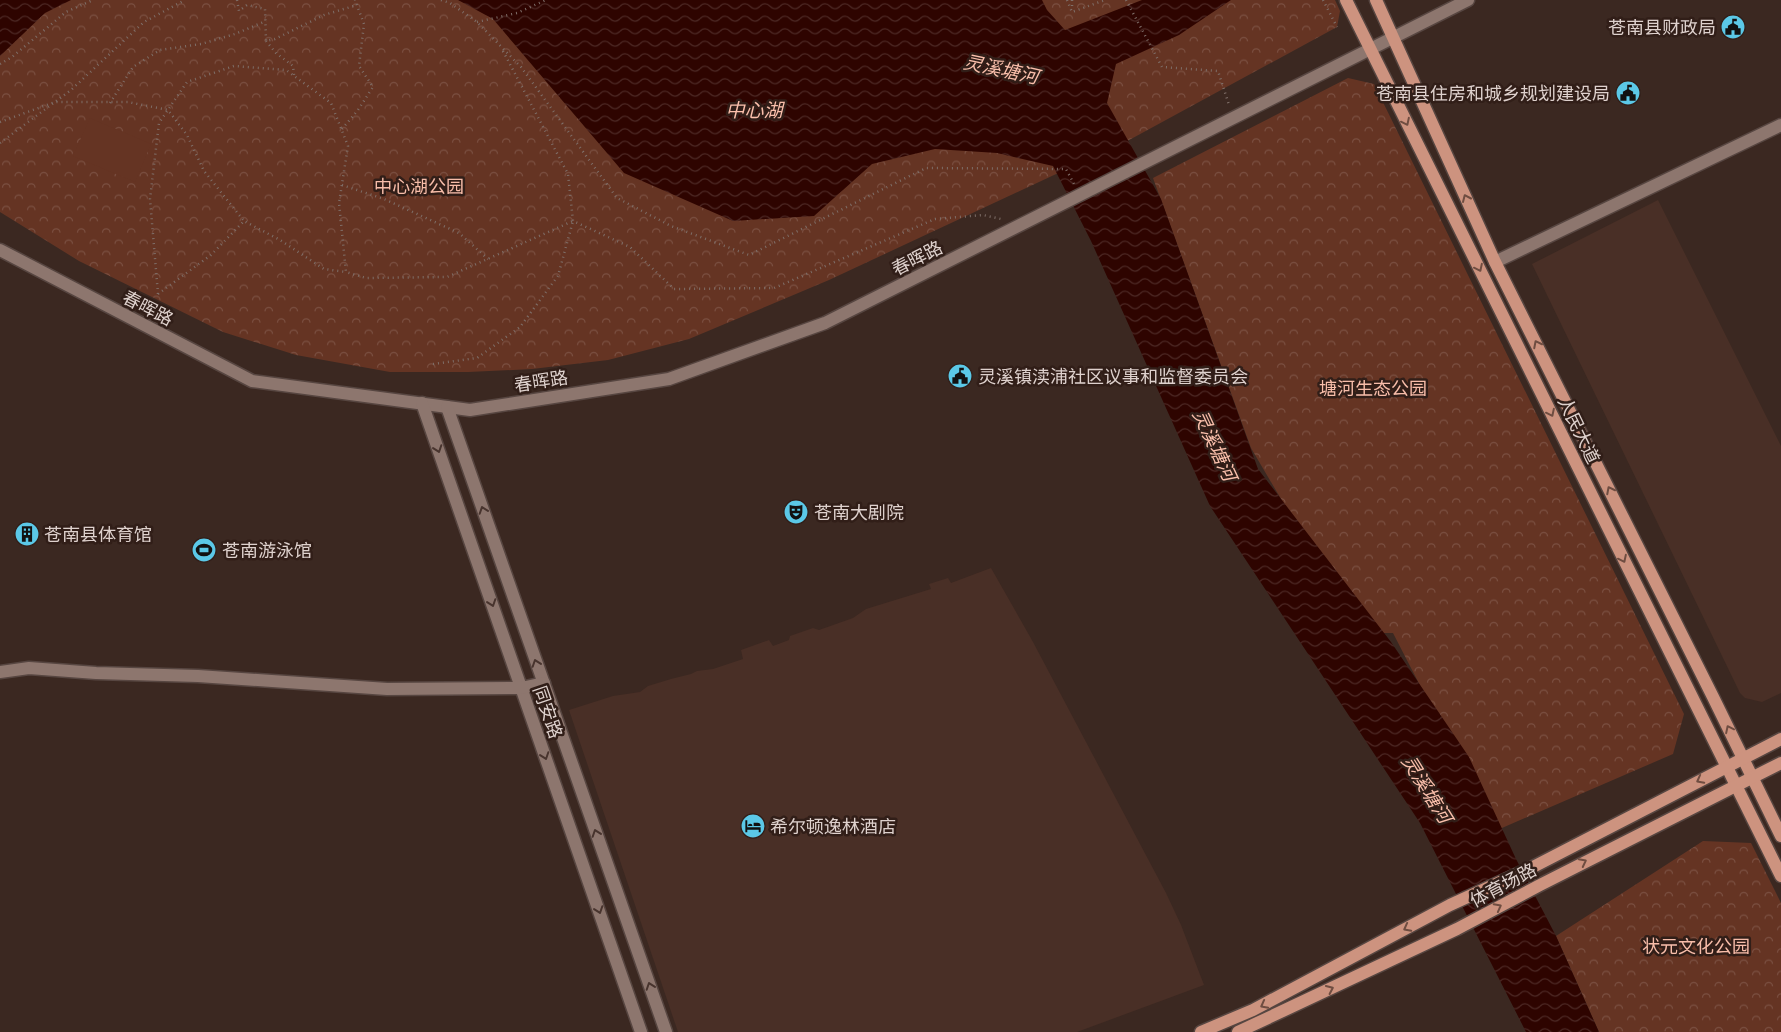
<svg xmlns="http://www.w3.org/2000/svg" width="1781" height="1032" viewBox="0 0 1781 1032" font-family="'Asap Condensed','Noto Sans SC',sans-serif">
<defs>
<pattern id="park-crowns" width="20" height="18" patternUnits="userSpaceOnUse" patternTransform="scale(1.25)"><rect width="20" height="18" fill="#653423"/><path d="M2 6a3 3 0 1 1 6 0M12 15a3 3 0 1 1 6 0" fill="none" stroke="#7b5042"/></pattern>
<pattern id="water-waves" width="16" height="10" patternUnits="userSpaceOnUse" patternTransform="scale(1.25)"><rect width="16" height="10" fill="#2e0400"/><path d="M0 5q4-4 8 0t8 0" fill="none" stroke="#4c2824"/></pattern>
</defs>
<rect width="100%" height="100%" fill="#3b2821"/>
<g fill="#492f26">
<path d="M1658,200L1781,446V693L1762,702L1745,698L1740,693L1532,264Z"/>
<path d="M991,568L1033,642L1166,893L1181,925L1204,985L1077,1032H678L569,710L613,696L640,692L648,686L671,679L691,674L697,671L713,669L743,659L741,650L769,640L773,646L789,640L790,636L813,628L819,630L853,618L866,609L931,589L929,584L948,578L951,583Z"/>
</g>
<g fill="url(#park-crowns)">
<path d="M0,0H1335L1340,11L1337,27L1131,139L829,280L689,339L608,360L532,369L468,372H390L296,355L223,332L79,261L0,212Z"/>
<path d="M1348,78L1374,84L1684,714L1673,754L1495,831L1393,633H1360L1251,448L1153,178Z"/>
<path d="M1703,841L1751,843L1781,903V1032H1599L1556,936Z"/>
</g>
<path fill="#653423" d="M90,118L151,144L135,182L73,156Z"/>
<g fill="url(#water-waves)">
<path d="M0,0H71L45,13L0,56Z"/>
<path d="M458,0H1042L1047,10L1065,30L1142,0H1231L1179,35L1116,64L1107,103L1161,199L1258,469L1391,642L1469,757L1516,859L1556,936L1599,1032H1526L1420,823L1210,506L1091,241L1053,166L997,153L935,149L872,164L814,216L733,221L624,173L493,19Z"/>
</g>
<g fill="none" stroke-linecap="round" stroke-linejoin="round">
<defs>
<g id="minor">
<path d="M0,250L252,381L470,410L669,379L825,323L1468,0"/>
<path d="M1495,262L1781,125"/>
<path d="M422,403L641,1032"/>
<path d="M447,407L666,1032"/>
<path d="M0,672L29,668L96,673L198,676L387,689L521,688L544,683"/>
</g>
<g id="major">
<path d="M1346,0L1781,876"/>
<path d="M1376,0L1495,262L1713,697L1781,836"/>
<path d="M1201,1032L1253,1010L1450,905L1533,867L1781,739"/>
<path d="M1238,1032L1457,929L1540,885L1781,763"/>
</g>
</defs>
<use href="#minor" stroke="#574641" stroke-width="15"/>
<use href="#major" stroke="#574641" stroke-width="15"/>
<g stroke="#7f6f69" stroke-width="2.5" stroke-dasharray="1 4" stroke-linecap="butt">
<path d="M237,0L239,11L247,5L265,9L266,41L275,39L324,15L357,5"/>
<path d="M441,0L450,3L477,22L521,67L617,198L671,226L749,255L926,168L1066,169L1074,184"/>
<path d="M1067,0L1072,12L1105,0"/>
<path d="M1072,0V8"/>
<path d="M1126,0L1162,67L1218,71L1229,105"/>
<path d="M1323,0L1337,27"/>
<path d="M477,22L517,13L546,0"/>
<path d="M266,41L276,53L293,66L294,75"/>
<path d="M503,51L568,174L573,221L630,247L674,289L774,288L935,219L983,215L1001,219"/>
<path d="M0,64L12,57L66,12L93,0"/>
<path d="M110,103L133,67L160,50L201,44L235,34L266,21"/>
<path d="M0,122L55,102H128L168,110L187,135L204,171L244,221"/>
<path d="M342,129L358,110L373,87L359,66L364,24L355,0"/>
<path d="M0,143L71,90L144,22L185,0"/>
<path d="M342,185L384,199L459,233L488,259"/>
<path d="M158,294L150,199L159,123L187,82L234,66L286,70L331,103L348,146L339,203L346,272L366,278L447,277L573,221"/>
<path d="M158,294L211,255L244,221L280,240L324,269L346,272"/>
<path d="M433,364L477,358L520,327L558,276L573,221"/>
</g>
<use href="#minor" stroke="#8d766e" stroke-width="12"/>
<use href="#major" stroke="#cd937f" stroke-width="12"/>
</g>
<defs><path id="oneway-chevron" d="M-2-3.5L2.5 0L-2 3.5" fill="none" stroke-width="1.6" stroke-linecap="round" stroke-linejoin="round" transform="scale(1.25)"/></defs>
<g stroke="#6f4d41">
<use href="#oneway-chevron" transform="translate(1406 122) rotate(64)"/>
<use href="#oneway-chevron" transform="translate(1466 198) rotate(-114)"/>
<use href="#oneway-chevron" transform="translate(1479 268) rotate(64)"/>
<use href="#oneway-chevron" transform="translate(1537 344) rotate(-117)"/>
<use href="#oneway-chevron" transform="translate(1551 413) rotate(64)"/>
<use href="#oneway-chevron" transform="translate(1610 490) rotate(-117)"/>
<use href="#oneway-chevron" transform="translate(1623 559) rotate(64)"/>
<use href="#oneway-chevron" transform="translate(1729 729) rotate(-116)"/>
<use href="#oneway-chevron" transform="translate(1700 780) rotate(152)"/>
<use href="#oneway-chevron" transform="translate(1583 862) rotate(-27)"/>
<use href="#oneway-chevron" transform="translate(1498 907) rotate(-28)"/>
<use href="#oneway-chevron" transform="translate(1407 928) rotate(152)"/>
<use href="#oneway-chevron" transform="translate(1330 989) rotate(-25)"/>
<use href="#oneway-chevron" transform="translate(1264 1005) rotate(152)"/>
</g>
<g stroke="#48342e">
<use href="#oneway-chevron" transform="translate(438 449) rotate(71)"/>
<use href="#oneway-chevron" transform="translate(483 510) rotate(-109)"/>
<use href="#oneway-chevron" transform="translate(492 603) rotate(71)"/>
<use href="#oneway-chevron" transform="translate(536 663) rotate(-109)"/>
<use href="#oneway-chevron" transform="translate(545 756) rotate(71)"/>
<use href="#oneway-chevron" transform="translate(596 833) rotate(-109)"/>
<use href="#oneway-chevron" transform="translate(599 910) rotate(71)"/>
<use href="#oneway-chevron" transform="translate(650 986) rotate(-109)"/>
</g>
<defs>
<symbol id="civic-disc" viewBox="-11 -11 22 22"><circle r="9.5" fill="#5bc8e7" stroke="#311e18"/><path d="M-.6-6.5H3V-4.5H.6V-3L4-1V1h2V6H-6V1h2V-1L-.6-3ZM-1.2 2.5V6h2.4V2.5Z" fill="#111"/></symbol>
<symbol id="theatre-disc" viewBox="-11 -11 22 22"><circle r="9.5" fill="#5bc8e7" stroke="#311e18"/><path d="M-5-5.5Q0-4 5-5.5V0Q5 5 0 6Q-5 5-5 0ZM-3.3-2.5H-1v1.5H-3.3ZM1-2.5H3.3v1.5H1ZM-2.8 1Q0 5.5 2.8 1Z" fill="#111"/></symbol>
<symbol id="building-disc" viewBox="-11 -11 22 22"><circle r="9.5" fill="#5bc8e7" stroke="#311e18"/><path d="M-4-6H4V6H1V3H-1V6H-4ZM-2.5-4.3h1.7v1.8h-1.7ZM.8-4.3h1.7v1.8H.8ZM-2.5-1h1.7V.8h-1.7ZM.8-1h1.7V.8H.8Z" fill="#111"/></symbol>
<symbol id="stadium-disc" viewBox="-11 -11 22 22"><circle r="9.5" fill="#5bc8e7" stroke="#311e18"/><path d="M0-5a6.5 5 0 1 0 0 10a6.5 5 0 1 0 0-10ZM-3.5-1.8h7v3.6h-7Z" fill="#111"/></symbol>
<symbol id="hotel-disc" viewBox="-11 -11 22 22"><circle r="9.5" fill="#5bc8e7" stroke="#311e18"/><path d="M-6-4.5h1.5V1H6V5H4.5V3h-9V5H-6ZM-4 0a1.8 1.8 0 1 1 3.6 0ZM.5 0V-2.5h3Q6-2.5 6 0Z" fill="#111"/></symbol>
</defs>
<g fill-rule="evenodd">
<use href="#civic-disc" x="1719" y="13" width="28" height="28"/>
<use href="#civic-disc" x="1614" y="79" width="28" height="28"/>
<use href="#civic-disc" x="946" y="362" width="28" height="28"/>
<use href="#theatre-disc" x="782" y="498" width="28" height="28"/>
<use href="#building-disc" x="13" y="520" width="28" height="28"/>
<use href="#stadium-disc" x="190" y="536" width="28" height="28"/>
<use href="#hotel-disc" x="739" y="812" width="28" height="28"/>
</g>
<g text-anchor="middle" dominant-baseline="central" stroke-width="5" stroke-linejoin="round" paint-order="stroke">
<g font-size="18" fill="#ded1cd" stroke="#311e18" text-anchor="start">
<text x="1716" y="27" text-anchor="end">苍南县财政局</text>
<text x="1610" y="93" text-anchor="end">苍南县住房和城乡规划建设局</text>
<text x="978" y="376">灵溪镇渎浦社区议事和监督委员会</text>
<text x="814" y="512">苍南大剧院</text>
<text x="44" y="534">苍南县体育馆</text>
<text x="222" y="550">苍南游泳馆</text>
<text x="770" y="826">希尔顿逸林酒店</text>
</g>
<g font-size="18" fill="#f8bda9" stroke="#311e18">
<text x="419" y="186">中心湖公园</text>
<text x="1373" y="388">塘河生态公园</text>
<text x="1696" y="946">状元文化公园</text>
</g>
<g font-size="18" fill="#ded1cd" stroke="#311e18">
<text transform="translate(917 258) rotate(-27)">春晖路</text>
<text transform="translate(148 308) rotate(27)">春晖路</text>
<text transform="translate(541 381) rotate(-9)">春晖路</text>
<text transform="translate(1579 430) rotate(64)">人民大道</text>
<text transform="translate(548 712) rotate(71)">同安路</text>
<text transform="translate(1503 885) rotate(-28)">体育场路</text>
</g>
<g font-size="19" font-style="italic" fill="#fabfab" stroke="#311e18">
<text transform="translate(1001 69) rotate(12)">灵溪塘河</text>
<text x="754" y="110">中心湖</text>
<text transform="translate(1215 445) rotate(65)">灵溪塘河</text>
<text transform="translate(1427 789) rotate(58)">灵溪塘河</text>
</g>
</g>
</svg>
